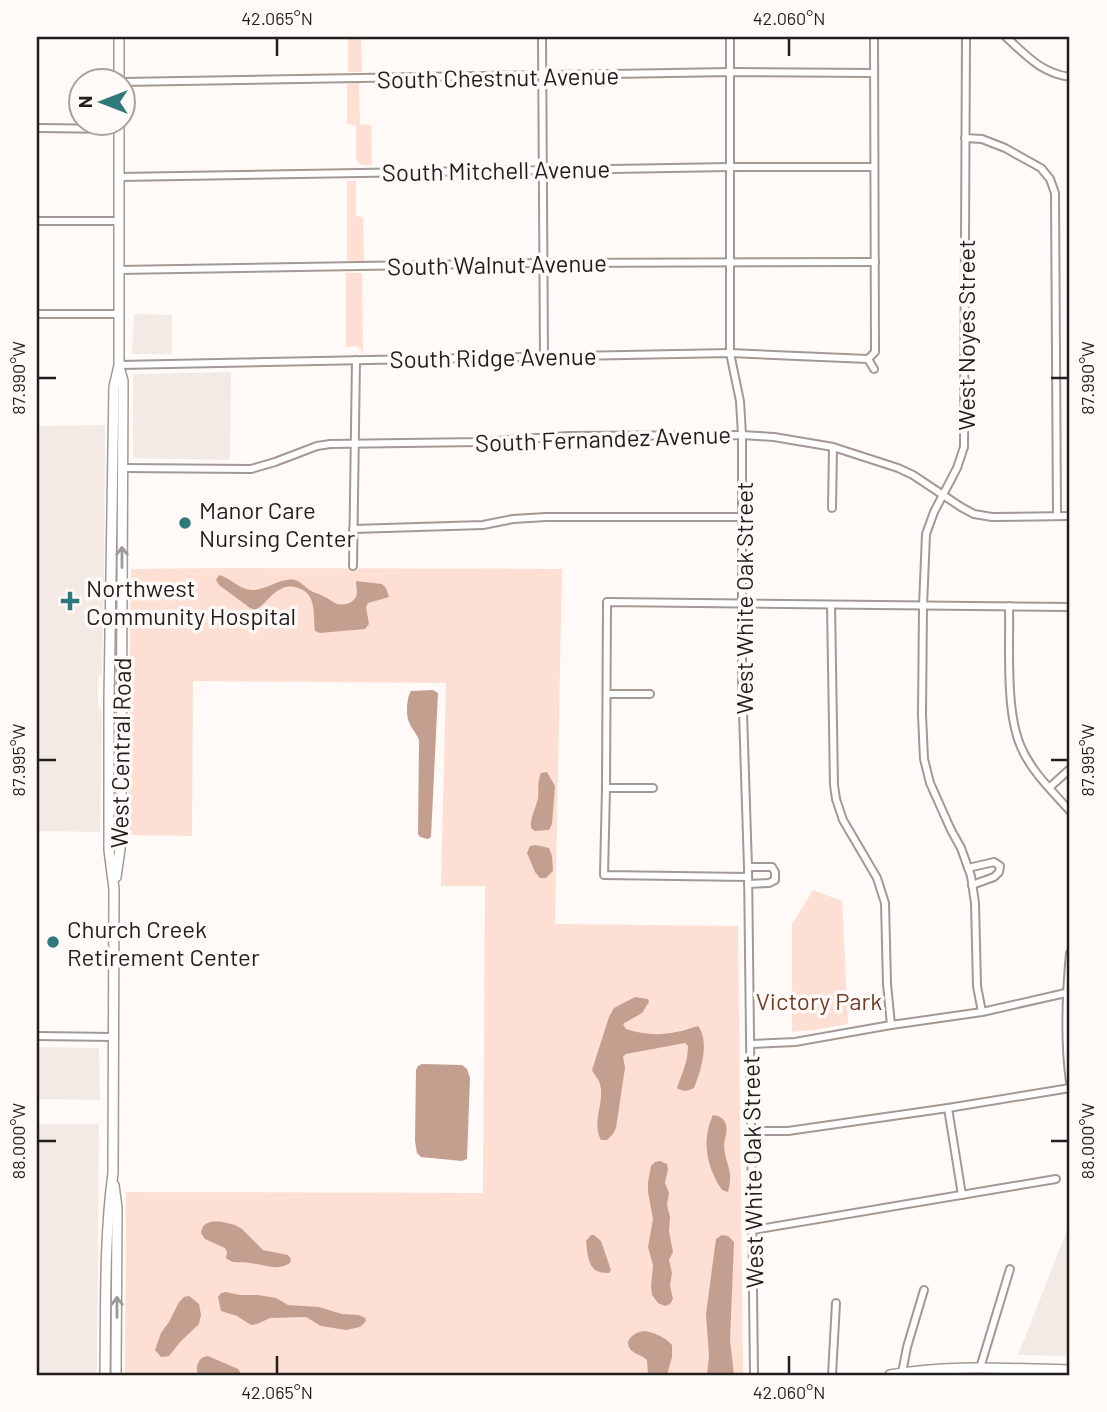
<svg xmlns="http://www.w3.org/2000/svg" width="1107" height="1412" viewBox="0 0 1107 1412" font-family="Barlow,sans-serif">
<rect width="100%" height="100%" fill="#fffaf8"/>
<g fill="#f4eae5">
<path d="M134,314L172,315V354H132Z"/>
<path d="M231,372L230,460L133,458V374Z"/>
<path d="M105,425L104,583L102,674L98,678V706L102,712L100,832L37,831V426Z"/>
<path d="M37,1047L99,1048L100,1100L37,1099Z"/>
<path d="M37,1124H99L97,1375H37Z"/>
<path d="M1070,1223V1356L1018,1355Z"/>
</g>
<g fill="#fde0d3">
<path d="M348,37H361L362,72H348Z"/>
<path d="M359,83L360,124L371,125L372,165H361L356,159V125L347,124V84Z"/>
<path d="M347,181H356V216L363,217L364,261H347Z"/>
<path d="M346,273H362L363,354L358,346L346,347Z"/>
<path d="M230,568L562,569L555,924L738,926L743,1375H125L126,1192L483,1193L485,886H441L446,683L193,681L192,836L128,835L131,569Z"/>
<path d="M813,890L842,901L848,1024L813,1030L792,1032V924Z"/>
</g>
<g fill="#c39f8f">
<path d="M219,575C231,578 239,590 253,590C267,590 281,577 295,580C301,582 304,586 308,589C313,593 318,593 323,596C328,598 332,602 337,604C346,606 357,602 357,592C357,589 356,585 356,581L382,584L386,588L389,597L368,603L366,607L369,624L365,629L320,633L315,631C313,615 317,593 298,588C292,586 286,586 281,589C271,593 265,605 255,610L250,608L219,585L216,580Z"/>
<path d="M433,690L438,693L431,837L428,839L420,837L418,834L419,740C416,733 409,725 408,719C406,711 407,697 411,691Z"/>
<path d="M547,772L555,786L552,824L549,830L535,831L531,828C530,817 536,808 538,798C539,789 537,782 541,773Z"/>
<path d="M536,845L549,848L552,856L553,871L546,878H540L535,872L527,853L530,846Z"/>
<path d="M635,997L648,999L649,1002L642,1013L623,1024L626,1029C642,1034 659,1036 676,1032C683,1031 690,1028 698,1026C710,1041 701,1071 694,1088C688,1091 683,1092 677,1088C682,1073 688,1062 688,1046L685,1043L626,1054L623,1056L625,1068L616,1128L613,1134L607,1140H601C591,1122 605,1103 600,1084C599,1079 594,1075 592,1070L609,1017L614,1008Z"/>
<path d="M422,1064L462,1065L467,1069L470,1078L467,1159L462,1161L421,1157L417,1153L415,1141L416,1070L418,1066Z"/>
<path d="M713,1115C720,1116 724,1118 726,1125C728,1132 724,1140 724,1147C726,1166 734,1171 728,1192L722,1190C707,1167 701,1141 713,1115Z"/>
<path d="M660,1161L667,1164L668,1169L665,1183L669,1193L667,1205L670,1217L669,1231L673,1252L669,1260L672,1273L670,1285L673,1299L670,1304L665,1306L658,1303L652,1295L651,1286L653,1265L648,1247L653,1219L648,1192V1182L651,1166L655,1162Z"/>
<path d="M223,1222L235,1225L242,1229L263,1250L288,1255L291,1259L290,1263C276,1272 264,1264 249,1263C239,1261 234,1265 226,1258L227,1252L225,1248L205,1239L201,1233C202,1221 213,1221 223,1222Z"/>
<path d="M591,1235H594L601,1241L611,1270L609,1273C588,1274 588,1258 586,1241Z"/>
<path d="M722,1235L728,1236L734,1242L730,1340L734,1375H707L709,1356L706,1314L716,1239Z"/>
<path d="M226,1292L240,1295H258L276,1298L288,1305L319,1307L342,1314L359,1315L365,1318L366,1321L360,1327L346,1330L321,1326L306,1317L270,1318L257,1324L251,1325L237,1316L221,1311L218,1297L221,1293Z"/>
<path d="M189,1296L199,1304L201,1315L199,1324L181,1341L169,1356L161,1357L155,1350L161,1333L169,1322L179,1302L184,1297Z"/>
<path d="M644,1331C654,1332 666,1338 672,1345V1357L667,1375H648L647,1360C640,1353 628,1354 628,1342C631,1335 637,1332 644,1331Z"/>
<path d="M208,1356L238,1369L242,1375H198C195,1367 198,1357 208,1356Z"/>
</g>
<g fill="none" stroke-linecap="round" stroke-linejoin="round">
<defs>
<g id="street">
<path d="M542,37L544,357"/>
<path d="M730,37V353L740,401L742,435V681L748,867L754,1375"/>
<path d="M966,37L964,447L957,468L934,512L926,534L923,606L922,715L924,759L930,783L951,830L961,848L971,876L975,903L977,986L982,1012"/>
<path d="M1006,37C1027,56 1041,73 1070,77"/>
<path d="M122,82L730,72L874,73"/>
<path d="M37,128L119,129"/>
<path d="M965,138L982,139L1005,148L1041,168L1050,179L1055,193L1057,516"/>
<path d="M119,177L730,167H874"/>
<path d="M37,221H118"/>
<path d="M118,270L544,263L875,262"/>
<path d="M37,314H118"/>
<path d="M868,359L875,352L874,37"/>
<path d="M868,359L874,369"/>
<path d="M119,365L730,353L868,359"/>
<path d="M122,468L251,469L275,462L317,446L330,444L480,442L568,436L742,435L774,437L833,447L898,468L913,475L961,507L974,514L992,517L1070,516"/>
<path d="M832,508L833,447"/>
<path d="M353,529L483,525L513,519L546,517H742"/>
<path d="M353,566L356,360"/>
<path d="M831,605L834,785L836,799L843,820L877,878L885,903L887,984L891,1025"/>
<path d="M1009,606C1010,646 1005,711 1021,747C1031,771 1053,792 1070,811"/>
<path d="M607,694H650"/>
<path d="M1050,787L1070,769"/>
<path d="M606,788H653"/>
<path d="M748,867H772L775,872V880L769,883L748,884"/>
<path d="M968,868L994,862L1000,866L999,872L994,877L972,885"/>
<path d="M748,877L604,875L606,788L607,602L1070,607"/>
<path d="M1070,953C1066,996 1064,1039 1070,1082"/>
<path d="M37,1036L113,1037"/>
<path d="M751,1044L795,1042L891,1025L982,1012L1070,992"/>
<path d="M948,1108L962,1195"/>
<path d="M750,1131H788L948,1108L1070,1088"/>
<path d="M753,1230L1056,1179"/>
<path d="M980,1368L1010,1269"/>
<path d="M902,1373L907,1347L924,1290"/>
<path d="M832,1375L836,1303"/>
</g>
<g id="secondary">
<path d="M119,37V80"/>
<path d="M116,877L120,849L121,806L123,381L119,367"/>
<path d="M114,1185L117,1208L116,1375"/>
<path d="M105,1375C106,1308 104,1240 113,1173L114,889L109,850V699L114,387L119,365V122"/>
<path d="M890,1375C949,1364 1010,1369 1070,1370"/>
</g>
</defs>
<use href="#street" stroke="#a39994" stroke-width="10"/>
<use href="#secondary" stroke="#a39994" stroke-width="12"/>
<use href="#street" stroke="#fff" stroke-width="6"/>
<use href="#secondary" stroke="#fff" stroke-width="9"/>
</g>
<defs><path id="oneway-shaft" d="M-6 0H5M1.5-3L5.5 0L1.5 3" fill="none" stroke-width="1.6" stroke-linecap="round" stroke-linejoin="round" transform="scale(1.75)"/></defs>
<g stroke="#9c9a99">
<use href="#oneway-shaft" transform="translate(122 557) rotate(-90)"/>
<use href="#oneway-shaft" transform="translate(117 1307) rotate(-90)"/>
</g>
<path fill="none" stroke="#221e1c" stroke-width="2.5" d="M277,38V56M789,38V56M38,378H56M1051,378H1068M38,760H56M1051,760H1068M38,1141H56M1051,1141H1068M277,1356V1374M789,1356V1374"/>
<g fill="#2f797a" stroke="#fffaf8" stroke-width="2.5">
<circle cx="185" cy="523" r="7"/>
<path d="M66.5 590.5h7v7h7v7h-7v7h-7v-7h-7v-7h7z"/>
<circle cx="53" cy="942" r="7"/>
</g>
<g text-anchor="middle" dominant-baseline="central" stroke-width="7" stroke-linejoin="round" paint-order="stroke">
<g font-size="24" fill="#221e1c" stroke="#fffaf8">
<text transform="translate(498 77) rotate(-1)">South Chestnut Avenue</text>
<text transform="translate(496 170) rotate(-1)">South Mitchell Avenue</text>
<text transform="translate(497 264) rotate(-1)">South Walnut Avenue</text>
<text transform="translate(965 335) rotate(-90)">West Noyes Street</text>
<text transform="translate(493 357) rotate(-1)">South Ridge Avenue</text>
<text transform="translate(603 438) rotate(-2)">South Fernandez Avenue</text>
<text transform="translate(743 598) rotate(-90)">West White Oak Street</text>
<text transform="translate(120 753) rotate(-89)">West Central Road</text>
<text transform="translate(752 1172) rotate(-91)">West White Oak Street</text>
</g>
<g font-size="24" fill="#221e1c" stroke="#fffaf8" text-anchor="start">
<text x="199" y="509">Manor Care<tspan x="199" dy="28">Nursing Center</tspan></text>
<text x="86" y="587">Northwest<tspan x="86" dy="28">Community Hospital</tspan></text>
<text x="67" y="928">Church Creek<tspan x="67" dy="28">Retirement Center</tspan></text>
</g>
<g font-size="24" fill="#703e26" stroke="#fffaf8">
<text x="819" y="1000">Victory Park</text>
</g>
</g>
<rect width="1107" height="1412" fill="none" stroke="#fffaf8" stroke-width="77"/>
<g transform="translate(102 102) rotate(270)"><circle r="33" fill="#fffaf8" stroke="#a7a2a0" stroke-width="2"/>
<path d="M0-5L12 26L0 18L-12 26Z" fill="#2f797a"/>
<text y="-10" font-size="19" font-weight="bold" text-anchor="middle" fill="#221e1c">N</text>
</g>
<rect x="38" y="38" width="1030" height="1336" fill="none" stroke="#221e1c" stroke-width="2.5"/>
<g font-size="18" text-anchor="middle" fill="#221e1c">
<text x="277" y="25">42.065°N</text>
<text x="789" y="25">42.060°N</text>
<text transform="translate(1088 378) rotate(-90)" y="6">87.990°W</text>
<text transform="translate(19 378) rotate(-90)" y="6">87.990°W</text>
<text transform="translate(1088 760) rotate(-90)" y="6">87.995°W</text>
<text transform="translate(19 760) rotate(-90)" y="6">87.995°W</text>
<text transform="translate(1088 1141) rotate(-90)" y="6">88.000°W</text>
<text transform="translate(19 1141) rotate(-90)" y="6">88.000°W</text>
<text x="277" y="1399">42.065°N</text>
<text x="789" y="1399">42.060°N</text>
</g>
</svg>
